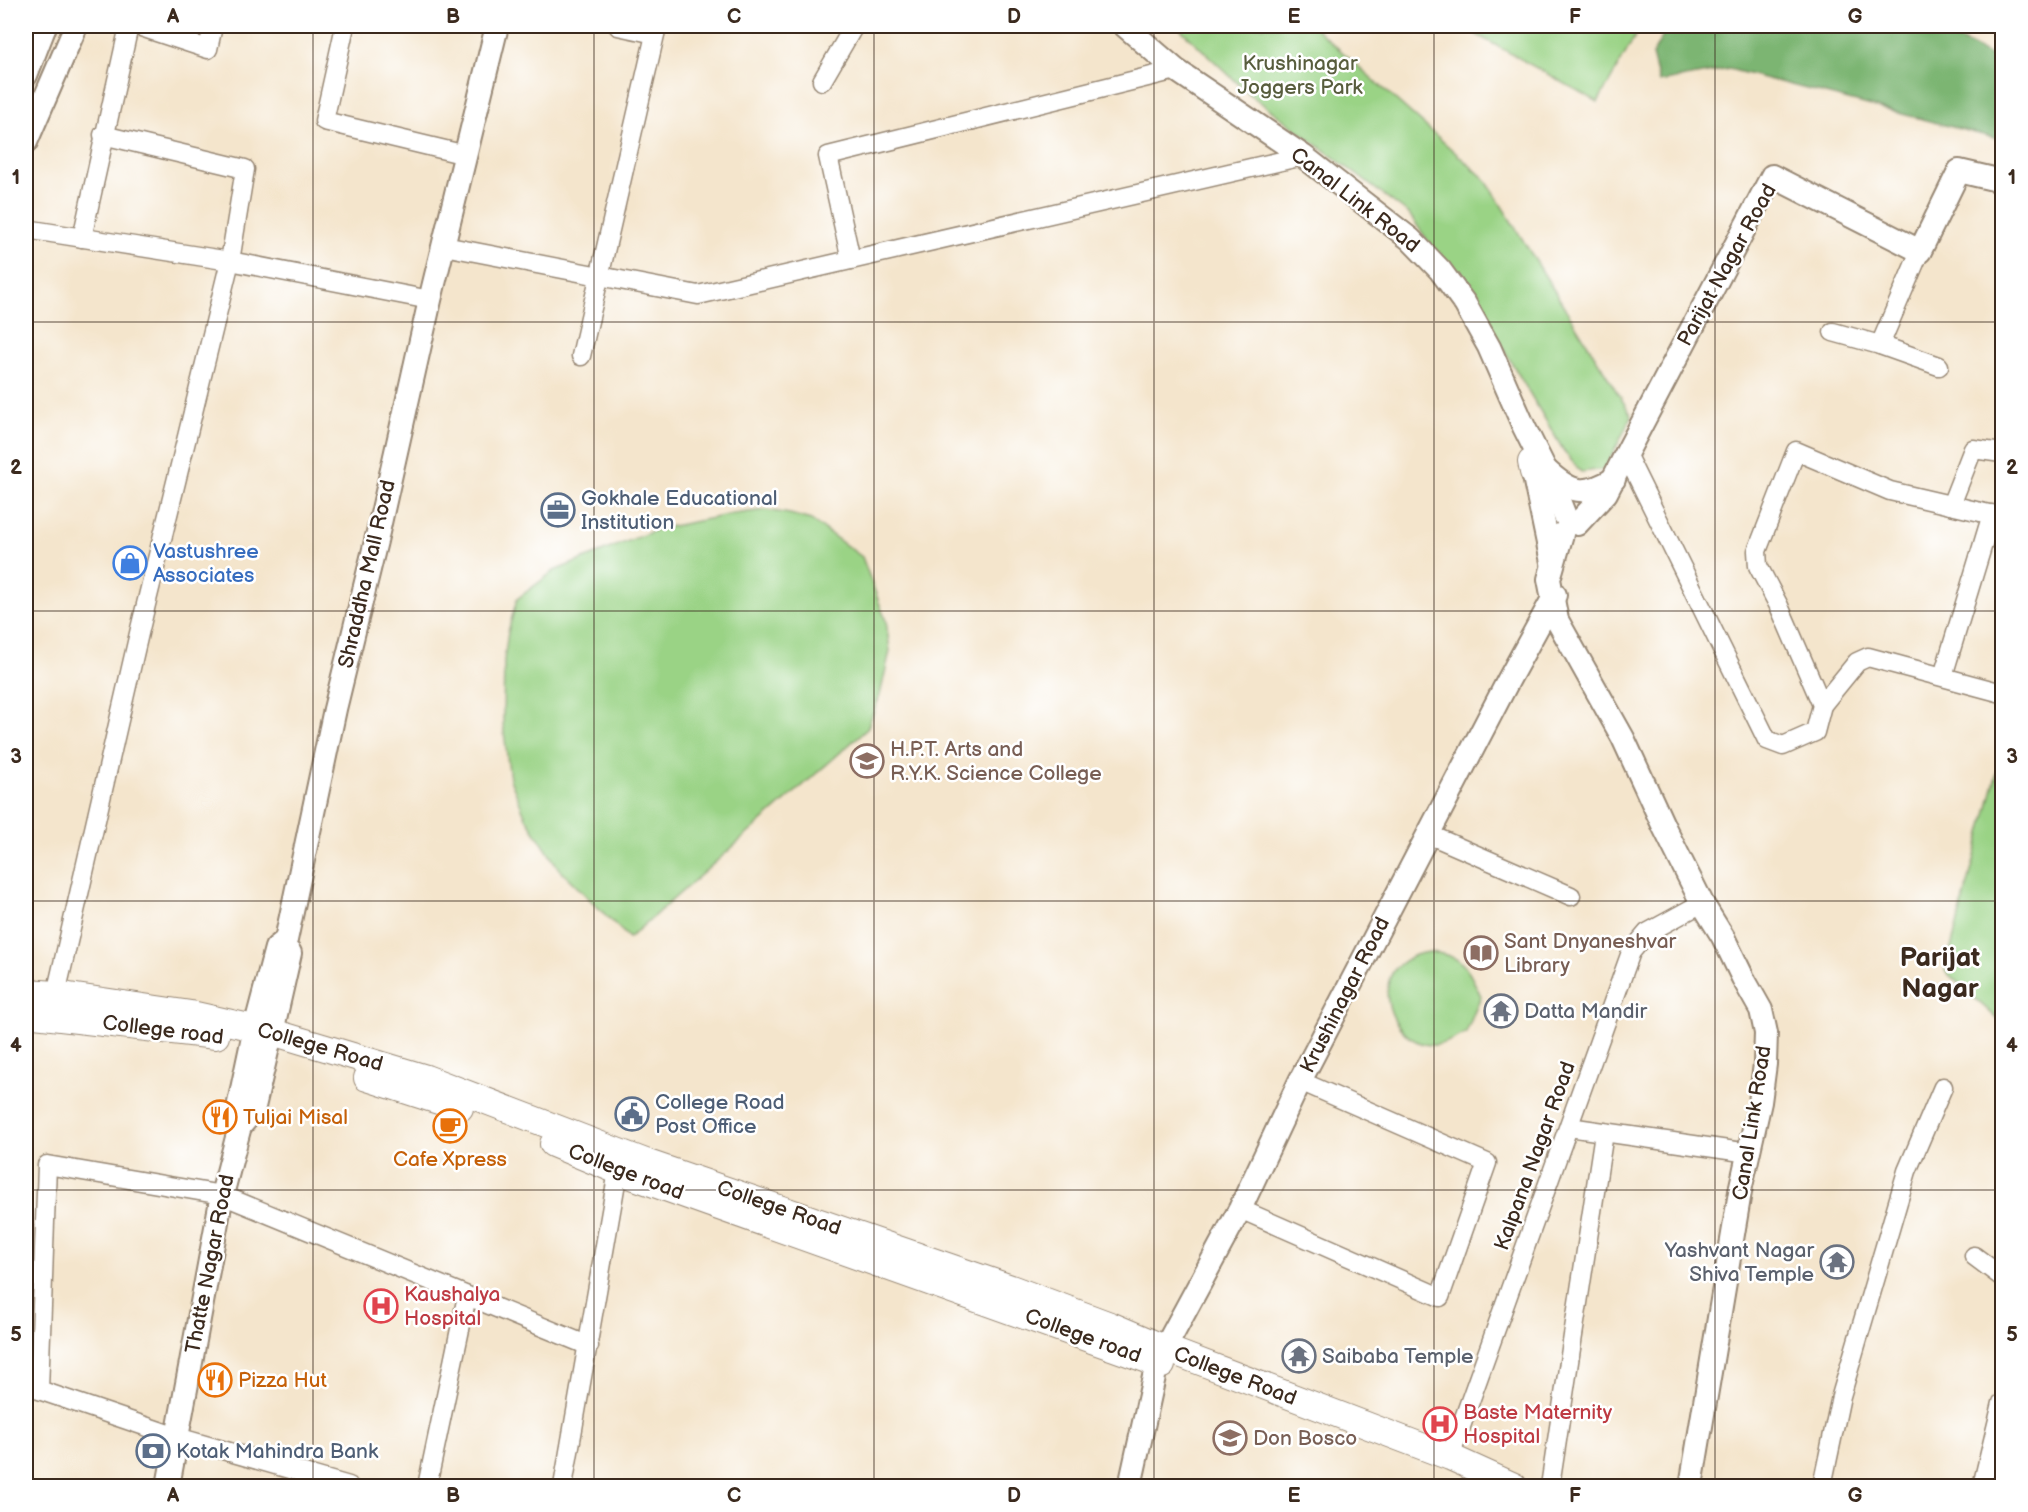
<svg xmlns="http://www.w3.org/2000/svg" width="2028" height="1512" viewBox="0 0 2028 1512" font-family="'Balsamiq Sans',sans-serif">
<rect width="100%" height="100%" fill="#fff"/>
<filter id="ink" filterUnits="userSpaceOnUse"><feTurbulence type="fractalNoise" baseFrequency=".0167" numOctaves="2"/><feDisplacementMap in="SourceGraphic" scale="12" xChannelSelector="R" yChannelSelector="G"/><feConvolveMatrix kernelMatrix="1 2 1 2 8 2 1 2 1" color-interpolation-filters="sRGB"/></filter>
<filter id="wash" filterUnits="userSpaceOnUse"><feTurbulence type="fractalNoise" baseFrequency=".008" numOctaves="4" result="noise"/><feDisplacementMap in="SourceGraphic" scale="24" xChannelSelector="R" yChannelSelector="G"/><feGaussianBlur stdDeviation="1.35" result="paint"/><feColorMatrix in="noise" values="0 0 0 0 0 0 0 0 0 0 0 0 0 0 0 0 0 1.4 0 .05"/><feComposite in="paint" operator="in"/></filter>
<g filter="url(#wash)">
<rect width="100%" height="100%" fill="#f4e5cc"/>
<g fill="#9ad385" stroke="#6a7e52" stroke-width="1.5">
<path d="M1177,26H1313L1485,179L1632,416L1605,469L1581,472L1565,453L1500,343L1409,214L1248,93Z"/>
<path d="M1461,26H1641L1598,102Z"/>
<path d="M766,510L790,514L811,520L862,557L886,621L890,651L880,695L867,729L629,938L559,869L526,818L510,779L503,724L504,660L508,632L517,599L554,571L658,529L733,514Z"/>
<path d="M2002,753V1023L1945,971Z"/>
<path d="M1428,952C1464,955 1466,966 1481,996L1466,1033C1456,1038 1442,1046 1430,1045C1402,1043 1381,1007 1389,981C1393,964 1413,954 1428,952Z"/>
</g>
<path fill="#7bb572" stroke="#5b7048" stroke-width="1.5" d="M1668,26H1932L2002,61V140L1729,69L1659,82L1652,55Z"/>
</g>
<g filter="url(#ink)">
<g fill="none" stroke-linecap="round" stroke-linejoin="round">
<defs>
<g id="minor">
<path d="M138,26L208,49L213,26"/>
<path d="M345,26L324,121L466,155"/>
<path d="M618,26L655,34"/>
<path d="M822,81L854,26"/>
<path d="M103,135L245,169L230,261L430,300"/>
<path d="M26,229L230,261L140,629L56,994"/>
<path d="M82,238L129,26"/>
<path d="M444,246L698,295L1303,156"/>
<path d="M1920,251L1880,345L1939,366"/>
<path d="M851,260L828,156L1176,70"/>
<path d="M1833,332L1880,345"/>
<path d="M581,356L657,26"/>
<path d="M1626,454L1767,740L1783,746L1815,732L1822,705L1779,606L1758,566L1757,551L1796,451L1890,491L2002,517"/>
<path d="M1951,505L1973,449L2002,453"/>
<path d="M1943,676L1992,514"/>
<path d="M1822,705L1857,662L1868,657L2002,693"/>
<path d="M1428,834L1571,896"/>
<path d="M1569,1127L1749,1153"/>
<path d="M1240,1209L1440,1297L1487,1163L1300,1081"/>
<path d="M1974,1256L2002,1277"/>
<path d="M1450,1457L1631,952L1647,933L1702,903"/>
<path d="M349,1486L177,1437L39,1390L47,1165L222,1195L589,1346"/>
<path d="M427,1486L467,1296"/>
<path d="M563,1486L618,1171"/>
<path d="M1550,1486L1604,1133"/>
<path d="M1822,1486L1841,1396L1907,1171L1943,1087"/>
<path d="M1982,1486L2002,1403"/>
</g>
<g id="tertiary">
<path d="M1125,26L1176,70L1303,156L1410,239L1440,270L1465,304L1489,347L1524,427L1552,483L1565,516"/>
<path d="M26,75L45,26"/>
<path d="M26,142L76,26"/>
<path d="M1546,470C1571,493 1584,497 1614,479"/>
<path d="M1533,472L1552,562"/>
<path d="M1577,524L1606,493L1626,454L1772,176L1920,251L1959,171L2002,181"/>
<path d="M1562,534L1549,579L1557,620L1623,738L1664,827L1702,903L1723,937L1743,978L1761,1010L1766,1033L1765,1064L1760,1102L1741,1186L1691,1486"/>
<path d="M255,1028L276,948L286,940L335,709L376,541L430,300L497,26"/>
<path d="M272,1032L290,953"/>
<path d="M241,1125L253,1111L268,1047"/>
<path d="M168,1486L222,1195L240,1126L238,1108L252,1042"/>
<path d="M1130,1486L1157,1363L1240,1209L1300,1081L1509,679L1555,595"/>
</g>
<g id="secondary">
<path d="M1531,462L1533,472"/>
<path d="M26,992L56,994L191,1014L272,1032L426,1078L648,1163L1011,1288L1110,1325L1164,1348L1450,1457L1514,1486"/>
<path d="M26,1014L216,1036"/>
<path d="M367,1078L460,1108"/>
<path d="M553,1144L618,1171L1162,1365"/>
</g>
</defs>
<use href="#minor" stroke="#988875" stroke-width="21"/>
<use href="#tertiary" stroke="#988875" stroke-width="26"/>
<use href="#secondary" stroke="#988875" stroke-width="28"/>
<use href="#minor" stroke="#fff" stroke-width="18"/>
<use href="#tertiary" stroke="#fff" stroke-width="22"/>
<use href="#secondary" stroke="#fff" stroke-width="26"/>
</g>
</g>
<path fill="none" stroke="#3b2a1e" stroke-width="1.5" stroke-opacity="0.55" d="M313,26V1486M594,26V1486M874,26V1486M1154,26V1486M1434,26V1486M1715,26V1486M26,322H2002M26,611H2002M26,901H2002M26,1190H2002"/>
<defs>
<symbol id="office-ring" viewBox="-11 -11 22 22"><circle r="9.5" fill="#fff" stroke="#5c6f8a" stroke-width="1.5"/><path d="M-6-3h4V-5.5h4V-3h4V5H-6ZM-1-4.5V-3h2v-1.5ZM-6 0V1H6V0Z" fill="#5c6f8a"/></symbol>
<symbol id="shop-ring" viewBox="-11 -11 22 22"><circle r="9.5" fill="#fff" stroke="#3f7fe0" stroke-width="1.5"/><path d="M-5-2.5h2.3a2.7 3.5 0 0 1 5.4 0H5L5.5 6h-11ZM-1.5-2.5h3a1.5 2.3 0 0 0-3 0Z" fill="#3f7fe0"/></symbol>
<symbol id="university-ring" viewBox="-11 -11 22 22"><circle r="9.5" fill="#fff" stroke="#8d6e63" stroke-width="1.5"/><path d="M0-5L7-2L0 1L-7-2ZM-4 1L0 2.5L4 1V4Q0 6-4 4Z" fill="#8d6e63"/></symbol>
<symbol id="library-ring" viewBox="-11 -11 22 22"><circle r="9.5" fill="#fff" stroke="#8d6e63" stroke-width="1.5"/><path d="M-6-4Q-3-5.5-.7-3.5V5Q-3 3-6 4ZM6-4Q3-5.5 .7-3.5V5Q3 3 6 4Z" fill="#8d6e63"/></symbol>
<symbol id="temple-ring" viewBox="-11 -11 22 22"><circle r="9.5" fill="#fff" stroke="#6b7280" stroke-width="1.5"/><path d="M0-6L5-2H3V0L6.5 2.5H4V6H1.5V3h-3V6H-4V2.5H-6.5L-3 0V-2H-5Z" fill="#6b7280"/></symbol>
<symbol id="civic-ring" viewBox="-11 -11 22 22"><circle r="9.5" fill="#fff" stroke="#5c6f8a" stroke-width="1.5"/><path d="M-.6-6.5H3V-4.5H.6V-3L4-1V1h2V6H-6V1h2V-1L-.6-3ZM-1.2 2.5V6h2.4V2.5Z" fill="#5c6f8a"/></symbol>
<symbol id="restaurant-ring" viewBox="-11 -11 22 22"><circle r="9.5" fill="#fff" stroke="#e8710a" stroke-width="1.5"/><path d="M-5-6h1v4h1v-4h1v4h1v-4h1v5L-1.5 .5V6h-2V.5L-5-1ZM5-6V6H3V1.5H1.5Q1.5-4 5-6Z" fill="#e8710a"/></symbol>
<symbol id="cafe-ring" viewBox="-11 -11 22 22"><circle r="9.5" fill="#fff" stroke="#e8710a" stroke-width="1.5"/><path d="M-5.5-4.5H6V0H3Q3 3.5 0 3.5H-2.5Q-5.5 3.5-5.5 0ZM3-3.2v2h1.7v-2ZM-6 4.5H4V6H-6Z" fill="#e8710a"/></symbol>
<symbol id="hospital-ring" viewBox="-11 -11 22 22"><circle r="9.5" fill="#fff" stroke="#e0444e" stroke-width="1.5"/><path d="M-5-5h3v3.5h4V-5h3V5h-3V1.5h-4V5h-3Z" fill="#e0444e"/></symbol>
<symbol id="school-ring" viewBox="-11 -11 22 22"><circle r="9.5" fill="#fff" stroke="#8d6e63" stroke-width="1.5"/><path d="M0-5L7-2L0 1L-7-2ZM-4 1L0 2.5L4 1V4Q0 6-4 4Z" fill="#8d6e63"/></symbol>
<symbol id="bank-ring" viewBox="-11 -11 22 22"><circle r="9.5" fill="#fff" stroke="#5c6f8a" stroke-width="1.5"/><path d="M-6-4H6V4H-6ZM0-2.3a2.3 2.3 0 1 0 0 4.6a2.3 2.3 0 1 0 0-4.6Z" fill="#5c6f8a"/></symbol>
</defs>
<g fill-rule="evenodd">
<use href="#office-ring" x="539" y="491" width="38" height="38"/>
<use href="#shop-ring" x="111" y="544" width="38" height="38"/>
<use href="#university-ring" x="848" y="742" width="38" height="38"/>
<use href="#library-ring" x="1462" y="934" width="38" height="38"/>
<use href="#temple-ring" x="1482" y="992" width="38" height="38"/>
<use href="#civic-ring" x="613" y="1095" width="38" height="38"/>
<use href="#restaurant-ring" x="201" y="1098" width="38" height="38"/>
<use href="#cafe-ring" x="431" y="1107" width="38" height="38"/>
<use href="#temple-ring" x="1818" y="1243" width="38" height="38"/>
<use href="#hospital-ring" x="362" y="1287" width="38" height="38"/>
<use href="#temple-ring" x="1280" y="1337" width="38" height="38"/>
<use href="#restaurant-ring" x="196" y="1361" width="38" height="38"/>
<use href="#hospital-ring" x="1421" y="1405" width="38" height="38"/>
<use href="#school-ring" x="1211" y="1419" width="38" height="38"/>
<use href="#bank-ring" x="134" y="1432" width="38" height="38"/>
</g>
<g text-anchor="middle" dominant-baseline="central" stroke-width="5" stroke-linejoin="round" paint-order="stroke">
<g font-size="21" fill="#585d3d" stroke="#fff">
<text x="1300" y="63">Krushinagar<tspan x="1300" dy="24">Joggers Park</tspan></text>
</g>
<g font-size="21" fill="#3b2a1e" stroke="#fff">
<text transform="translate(1355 200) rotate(38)">Canal Link Road</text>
<text transform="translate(1727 265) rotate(-61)">Parijat Nagar Road</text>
<text transform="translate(367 574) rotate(-77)">Shraddha Mall Road</text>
<text transform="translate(1345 995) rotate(-63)">Krushinagar Road</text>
<text transform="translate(163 1030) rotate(7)">College road</text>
<text transform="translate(320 1047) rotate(16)">College Road</text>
<text transform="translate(1752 1123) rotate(-81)">Canal Link Road</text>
<text transform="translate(1535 1156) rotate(-70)">Kalpana Nagar Road</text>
<text transform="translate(626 1172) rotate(21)">College road</text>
<text transform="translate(779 1208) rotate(19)">College Road</text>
<text transform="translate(210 1264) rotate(-79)">Thatte Nagar Road</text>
<text transform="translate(1083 1336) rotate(20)">College road</text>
<text transform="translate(1235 1376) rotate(21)">College Road</text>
</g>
<g font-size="21" fill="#4e5e75" stroke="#fff" text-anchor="start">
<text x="581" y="498">Gokhale Educational<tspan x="581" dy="24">Institution</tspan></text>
<text x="655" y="1102">College Road<tspan x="655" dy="24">Post Office</tspan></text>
<text x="176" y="1451">Kotak Mahindra Bank</text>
</g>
<g font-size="21" fill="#366cbe" stroke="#fff" text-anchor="start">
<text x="153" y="551">Vastushree<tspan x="153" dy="24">Associates</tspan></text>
</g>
<g font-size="21" fill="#785e54" stroke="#fff" text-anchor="start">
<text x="890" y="749">H.P.T. Arts and<tspan x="890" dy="24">R.Y.K. Science College</tspan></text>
<text x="1504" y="941">Sant Dnyaneshvar<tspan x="1504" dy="24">Library</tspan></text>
<text x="1253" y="1438">Don Bosco</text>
</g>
<g font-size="21" fill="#5b616d" stroke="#fff" text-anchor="start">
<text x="1524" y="1011">Datta Mandir</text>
<text x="1814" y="1250" text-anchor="end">Yashvant Nagar<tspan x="1814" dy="24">Shiva Temple</tspan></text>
<text x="1322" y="1356">Saibaba Temple</text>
</g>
<g font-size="21" fill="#c56008" stroke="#fff" text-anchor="start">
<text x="243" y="1117">Tuljai Misal</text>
<text x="450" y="1159" text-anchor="middle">Cafe Xpress</text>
<text x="238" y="1380">Pizza Hut</text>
</g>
<g font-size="21" fill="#be3a42" stroke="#fff" text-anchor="start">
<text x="404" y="1294">Kaushalya<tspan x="404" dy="24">Hospital</tspan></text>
<text x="1463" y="1412">Baste Maternity<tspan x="1463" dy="24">Hospital</tspan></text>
</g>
<g font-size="27" font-weight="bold" fill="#3b2a1e" stroke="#fff">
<text x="1940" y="958">Parijat<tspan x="1940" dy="31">Nagar</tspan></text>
</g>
</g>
<rect width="2028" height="1512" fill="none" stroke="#fff" stroke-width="66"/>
<rect x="33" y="33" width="1962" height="1446" fill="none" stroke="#3b2a1e" stroke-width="2"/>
<g font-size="20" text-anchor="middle" font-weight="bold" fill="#3b2a1e">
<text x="173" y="23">A</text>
<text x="453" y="23">B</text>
<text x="734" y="23">C</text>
<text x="1014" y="23">D</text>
<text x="1294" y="23">E</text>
<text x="1575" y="23">F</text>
<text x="1855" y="23">G</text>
<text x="16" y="184">1</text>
<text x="2012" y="184">1</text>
<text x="16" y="474">2</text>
<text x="2012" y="474">2</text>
<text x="16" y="763">3</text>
<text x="2012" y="763">3</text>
<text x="16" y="1052">4</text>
<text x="2012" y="1052">4</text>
<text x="16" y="1341">5</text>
<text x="2012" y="1341">5</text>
<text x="173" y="1502">A</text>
<text x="453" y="1502">B</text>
<text x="734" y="1502">C</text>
<text x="1014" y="1502">D</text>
<text x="1294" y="1502">E</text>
<text x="1575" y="1502">F</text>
<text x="1855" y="1502">G</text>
</g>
</svg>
